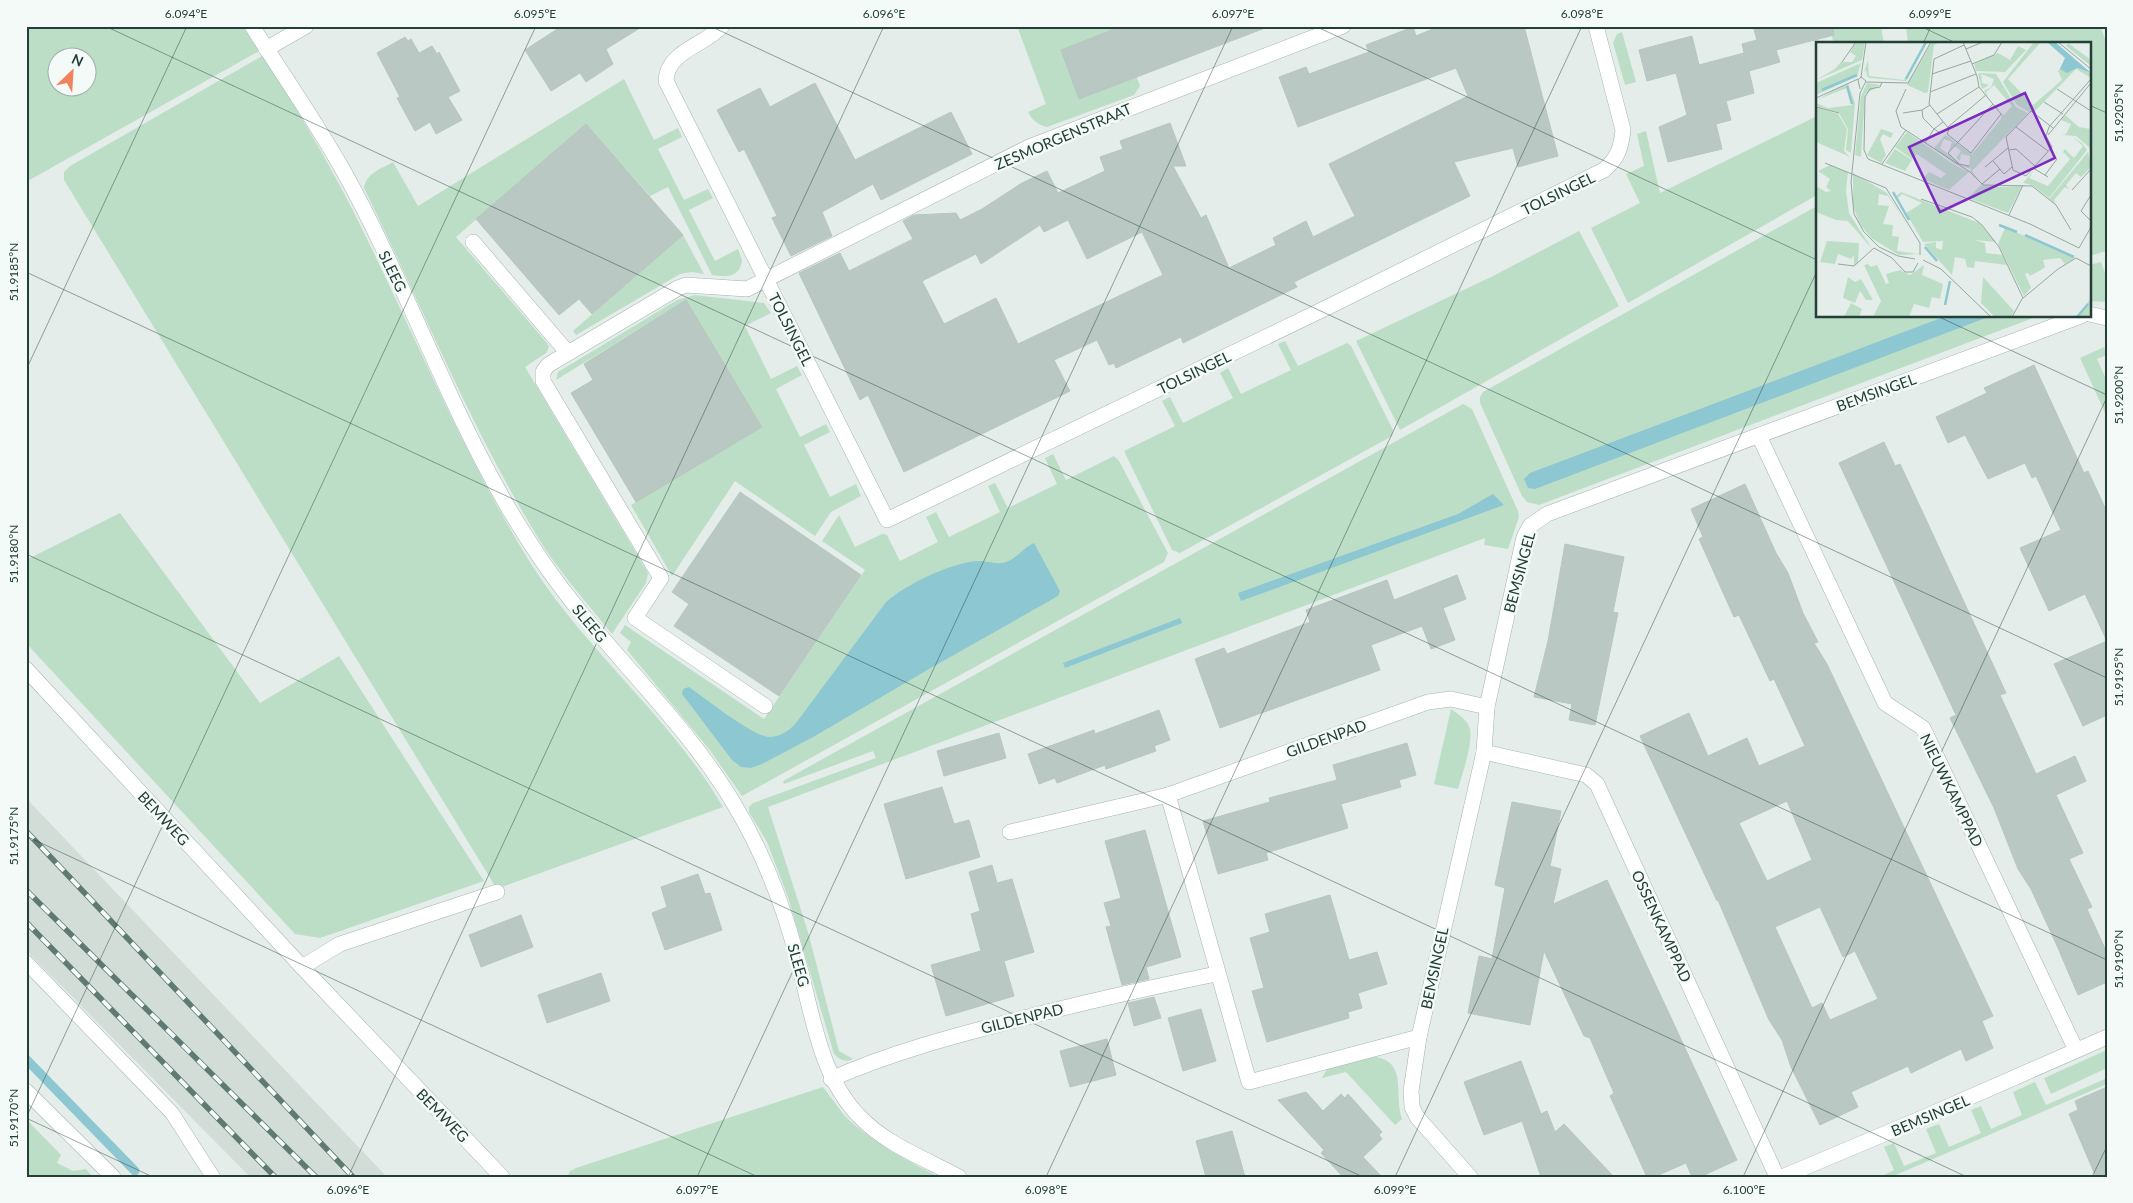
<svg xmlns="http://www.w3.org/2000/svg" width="2133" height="1203" viewBox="0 0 2133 1203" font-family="Lato,sans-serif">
<rect width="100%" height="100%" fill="#e4ede9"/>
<path fill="#d2ddd8" d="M26,798L266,1050L387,1177H250L26,950Z"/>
<g fill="#bddec6" fill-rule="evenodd">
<path d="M26,26H246L261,50L26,182ZM58,58H88V88H58Z"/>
<path d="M1017,26H1118L1140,86L1134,95L1047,127C1038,125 1032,120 1028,112L1046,104Z"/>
<path d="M1829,26H1881L1884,44H1834Z"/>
<path d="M1906,26H2100L2107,44V251L2089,256V44H1908Z"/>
<path d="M1622,32L1636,82L1625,85L1613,43L1617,34Z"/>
<path d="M264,55C293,103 322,151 348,201C409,320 458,445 528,559C583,649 670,716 723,807L502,887L495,886L64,180V172L70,166Z"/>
<path d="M624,79L654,140L678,128L682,137L658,149L684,200L708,189L713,198L689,210L715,261L738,249L742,260C740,278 727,277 712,275L668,187L650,196L586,124L456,237L547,343L549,347L546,353L525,367L648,573L646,583L612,634C587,603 561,574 540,541C471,429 422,306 364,188C366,173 381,169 393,162L418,206Z"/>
<path d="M1817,116V195L1628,303L1591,228L1640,203L1626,174L1644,166L1637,134L1646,131L1660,193Z"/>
<path d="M1817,206V316H2033V318L1539,505L1527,502L1522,496L1480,403V397L1483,392Z"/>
<path d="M1579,231L1619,306L1400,430L1356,341L1491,277Z"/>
<path d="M683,235L704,274L692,272L680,274L576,335L573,331Z"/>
<path d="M2101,262L2107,278V302L2089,301V265Z"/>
<path d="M695,295L764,303L771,313L745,326L771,379L797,366L802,375L776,389L800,437L826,424L830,432L804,445L830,497L856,484L861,496L831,512L815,536L735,481L672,576L631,505L762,426L686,300L556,380L558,372L677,300Z"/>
<path d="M1285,341L1298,366L1347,343L1351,346L1393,430L1392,436L1180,553L1172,550L1124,451L1175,426L1162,401L1170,397L1183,423L1233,398L1220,373L1228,368L1241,394L1291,370L1278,344Z"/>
<path d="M2104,347L2107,355L2097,359L2107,381V417L2080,358Z"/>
<path d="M1463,404L1472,409L1518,511L1519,517L1508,549L1484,545L1485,538L768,807L808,932L839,1051L853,1059C846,1063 840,1060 834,1054L788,897L767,842L749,812V807L753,803L876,758L873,751L784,784L783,781Z"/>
<path d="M1053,454L1066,480L1114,456L1119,461L1168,553L1164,562L742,796L709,749L627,650L631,642L620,633L625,625L764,719L865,570L822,541L839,515L855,547L882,534L887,535L900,561L938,542L926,517L936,512L949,537L1000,512L988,486L995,483L1008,508L1057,484L1045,458Z"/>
<path d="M120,513L260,703L339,656L484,881L320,938L295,934L26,643V560Z"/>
<path d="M1451,709C1458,714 1468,720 1470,729C1473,743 1462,775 1458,789L1434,784Z"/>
<path d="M2107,1050V1068L2051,1094L2044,1078Z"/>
<path d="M1369,1056C1410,1059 1393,1092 1402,1119L1395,1125L1346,1072L1322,1078L1328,1067Z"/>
<path d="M2107,1078V1084L1891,1177H1880L1894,1170L1884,1147L1894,1143L1904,1166L1936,1153L1926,1129L1939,1124L1949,1147L1981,1133L1971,1110L1981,1106L1991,1129L2022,1115L2013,1092L2035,1082L2046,1105Z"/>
<path d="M823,1087C830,1096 837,1106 844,1115C871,1142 905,1159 939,1177H569L568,1175L570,1171L576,1168Z"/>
<path d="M26,1119L61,1155L57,1163L73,1171L86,1169L93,1177H26Z"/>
</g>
<g fill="#8cc7d2">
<path d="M1946,316H1991L1535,489L1528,488L1524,479L1530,473Z"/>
<path d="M1493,494L1504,505L1241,601L1238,593L1458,514Z"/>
<path d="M1034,543L1060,591L1058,596L929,669L815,736L762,764L751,768L741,767L732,760L682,694L683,689L689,687C705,698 752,736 769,737C780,737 789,731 796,723L886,602C905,585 952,562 978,561C986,561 994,564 1001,563C1016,561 1022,548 1034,543Z"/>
<path d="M1180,618L1182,623L1065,668L1063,663Z"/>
</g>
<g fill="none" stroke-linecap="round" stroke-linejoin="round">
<path stroke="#8cc7d2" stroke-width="9" d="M26,1059L135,1171"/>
</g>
<g fill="#b9c8c2" stroke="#b6c7c0" fill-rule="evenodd">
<path d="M562,26H643L606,49L613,64L586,82L580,73L551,91L525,50Z"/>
<path d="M1122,26H1265V28L1079,99L1061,50Z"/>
<path d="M1440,26H1524L1558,156L1518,167L1513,148L1454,162L1470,196L1294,282L1297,287L1183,343L1181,337L1116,368L1114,363L1109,365L1097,340L1054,360L1070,391L904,472L868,395L860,400L799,273L840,253L849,271L913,239L903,221L914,215L956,213L960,220L982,209L1022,183L1047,171L1058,193L1105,171L1100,157L1123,149L1120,141L1170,123L1186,166H1173L1201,218L1206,215L1229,268L1276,245L1273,238L1306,221L1313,237L1355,216L1329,164L1468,96L1456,68L1298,127L1279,77L1306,67L1309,74L1369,52L1366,45L1413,27L1416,36ZM1068,220L1087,259L1142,232L1163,275L1018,344L996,298L944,324L922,281L976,254L981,264L1040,225L1044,232Z"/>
<path d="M1753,26H1833L1834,35L1776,50L1780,62L1749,71L1754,93L1726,101L1731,120L1716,124L1722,149L1668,162L1659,127L1687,115L1676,73L1647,81L1639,50L1692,36L1699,65L1744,53L1746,61L1742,44L1757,40Z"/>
<path d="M405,37L408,41L411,39L419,53L432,46L437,54L439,52L460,91L448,97L462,120L436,134L430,122L415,131L397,98L400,97L377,53Z"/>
<path d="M815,83L855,160L951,112L972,154L881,200L873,184L822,212L832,236L791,256L772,218L777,216L766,193L744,149L739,152L717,110L760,88L770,107Z"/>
<path d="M586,124L683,235L592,314L579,299L559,315L476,219Z"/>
<path d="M686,300L762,427L636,502L571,393L593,380L584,364Z"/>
<path d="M2034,365L2084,473L2088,471L2107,512V715L2083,726L2054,664L2107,641L2085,594L2049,611L2020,548L2061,530L2036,476L2032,478L2025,463L1988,479L1965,435L1948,443L1936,417L1987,393L1984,388Z"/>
<path d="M1884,442L1895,466L1900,464L1923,513L2006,693L2000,695L2036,774L2075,756L2086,781L2056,795L2083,853L2069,859L2092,907L2087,909L2107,953V982L2078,995L2058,948L2031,889L2018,869L1994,808L1950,718L1956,715L1839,463Z"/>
<path d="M1745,484L1776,553L1788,573L1803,613L1818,642L1814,643L1827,664L1993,1016L1982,1021L1993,1048L1966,1061L1961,1049L1911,1073L1908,1066L1851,1092L1858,1107L1820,1125L1791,1067L1782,1040L1769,1020L1718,900L1717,901L1640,736L1689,713L1708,756L1747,738L1759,766L1805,746L1774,679L1770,681L1739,615L1734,617L1699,539L1703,537L1691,509ZM1787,801L1812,860L1767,881L1739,823ZM1820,907L1843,957L1855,951L1878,999L1830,1020L1822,1003L1812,1008L1775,927Z"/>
<path d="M740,492L861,575L779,696L674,626L689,604L672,592Z"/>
<path d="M1565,544L1624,557L1613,612L1618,613L1595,725L1569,720L1572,704L1534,697L1548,641Z"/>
<path d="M1457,575L1466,599L1443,608L1455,640L1431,649L1422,626L1371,645L1380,670L1220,728L1195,659L1224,648L1227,654L1310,622L1306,610L1387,580L1394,600Z"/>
<path d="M1159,710L1170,740L1154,746L1156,751L1106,769L1105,765L1057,783L1055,778L1039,784L1028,754L1094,730L1095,734Z"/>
<path d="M999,733L1006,758L944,776L937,751Z"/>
<path d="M1407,743L1416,775L1399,780L1401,787L1341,804L1348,828L1266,853L1268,860L1218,874L1203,821L1270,802L1269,798L1337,780L1333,765Z"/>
<path d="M942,787L954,824L969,820L980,857L906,879L884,804Z"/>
<path d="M1512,802L1561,811L1550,866L1561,869L1553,904L1607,880L1737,1160L1700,1177H1692L1686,1163L1654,1177H1647L1610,1096L1614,1093L1590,1038L1584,1036L1544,951L1530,1025L1468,1013L1479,956L1492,959L1505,888L1495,885Z"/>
<path d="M1145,830L1181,957L1146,967L1149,979L1122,985L1106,927L1111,926L1104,903L1121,898L1105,841Z"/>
<path d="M992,865L997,883L1012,879L1034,952L1004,961L1014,996L946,1016L931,965L981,951L971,914L980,911L969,872Z"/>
<path d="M698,874L705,894L710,893L722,930L665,950L652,913L667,907L661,887Z"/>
<path d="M1330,895L1349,960L1377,952L1387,984L1358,993L1362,1008L1348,1012L1349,1018L1267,1042L1252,991L1264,988L1250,938L1270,932L1265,914Z"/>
<path d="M521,915L533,947L481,967L469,935Z"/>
<path d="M601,973L610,1001L547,1023L538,995Z"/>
<path d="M1154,997L1161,1018L1134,1026L1128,1003Z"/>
<path d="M1201,1009L1216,1061L1183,1071L1168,1018Z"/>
<path d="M1107,1039L1116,1075L1070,1087L1060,1051Z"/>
<path d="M1521,1061L1541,1114L1547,1111L1555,1132L1564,1124L1614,1177H1541L1522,1121L1536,1116L1484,1135L1464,1082Z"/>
<path d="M2107,1087V1177H2096L2069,1114L2078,1110L2075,1101Z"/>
<path d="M1306,1092L1323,1111L1341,1094L1345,1098L1348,1094L1382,1132L1379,1135L1382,1139L1363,1157L1382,1177H1343L1321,1153L1324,1150L1278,1100Z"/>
<path d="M1232,1131L1245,1177H1206L1196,1141Z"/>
</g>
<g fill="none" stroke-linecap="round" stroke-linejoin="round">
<defs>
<path id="lane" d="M26,962L172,1113L213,1177"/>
<g id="street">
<path d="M252,26C283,75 316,122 344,172C406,283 447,405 512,514C532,547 554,580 579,610C631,674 692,733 734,804C763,852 783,904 797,957C812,1011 819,1075 859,1116C885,1144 926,1159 959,1177"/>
<path d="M722,26C704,46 667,51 666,81L887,520L1328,307L1604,170C1618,158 1621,148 1623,130L1596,26"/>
<path d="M266,49L306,26"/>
<path d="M473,242L568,353"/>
<path d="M2089,314L2107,318"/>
<path d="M1759,436L1885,703L1923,728L2076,1050"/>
<path d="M26,669L302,967L502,1177"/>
<path d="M765,706L635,618L661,578L543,381V372L548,365L678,288L686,285L747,289L1029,147L1343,26"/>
<path d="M1484,752L1586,775L1597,784L1777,1177"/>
<path d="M1168,795L1249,1082L1419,1037"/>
<path d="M1010,832L1168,795L1428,702L1451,699L1487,707"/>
<path d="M302,967L340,944L497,892"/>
<path d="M831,1079C890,1053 950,1037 1012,1021C1080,1003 1148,988 1216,974"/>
<path d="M26,1091L113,1177"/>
<path d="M1470,1177L1417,1117L1412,1107L1411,1091L1419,1037L1484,752L1487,707L1524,537L1530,526L1547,514L2081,316"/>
<path d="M1782,1177L1927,1116L2107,1037"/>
</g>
</defs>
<use href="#lane" stroke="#a6b5b0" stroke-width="15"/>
<use href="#street" stroke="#a6b5b0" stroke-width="16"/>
<use href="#lane" stroke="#fff" stroke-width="14"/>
<use href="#street" stroke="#fff" stroke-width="15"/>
<defs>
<g id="rail">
<path d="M26,831L353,1177"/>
<path d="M26,890L316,1177"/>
<path d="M26,922L275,1177"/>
</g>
</defs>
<use href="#rail" stroke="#5e7a73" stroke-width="5.5"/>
<use href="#rail" stroke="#f4faf7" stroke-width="4" stroke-dasharray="11" stroke-linecap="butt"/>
</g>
<path fill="none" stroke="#233f38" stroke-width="1" stroke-opacity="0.45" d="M105,26L2107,960M710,26L2107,678M1315,26L1817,260M1920,26L1958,44M1923,44L1931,26M2089,105L2107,113M26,272L1967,1177M1937,316L2107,395M26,370L187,26M26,554L1363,1177M26,836L758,1177M26,1118L536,26M26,1118L153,1177M348,1177L884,26M697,1177L1233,26M1046,1177L1582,26M1395,1177L1817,271M1743,1177L2107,397M2092,1177L2107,1146"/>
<g text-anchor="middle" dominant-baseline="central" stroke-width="5" stroke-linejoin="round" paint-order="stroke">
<g font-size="15" fill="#233f38" stroke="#f4faf7">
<text transform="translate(1063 136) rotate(-23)">ZESMORGENSTRAAT</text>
<text transform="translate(1558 193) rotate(-26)">TOLSINGEL</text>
<text transform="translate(393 271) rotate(64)">SLEEG</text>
<text transform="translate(791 329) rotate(63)">TOLSINGEL</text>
<text transform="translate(1194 372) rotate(-26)">TOLSINGEL</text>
<text transform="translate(1876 392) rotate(-20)">BEMSINGEL</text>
<text transform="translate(1519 572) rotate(-75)">BEMSINGEL</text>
<text transform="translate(590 623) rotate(50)">SLEEG</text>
<text transform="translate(1326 738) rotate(-20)">GILDENPAD</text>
<text transform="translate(1952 790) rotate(64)">NIEUWKAMPPAD</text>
<text transform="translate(164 818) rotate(47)">BEMWEG</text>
<text transform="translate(1662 926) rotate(65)">OSSENKAMPPAD</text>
<text transform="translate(799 965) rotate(74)">SLEEG</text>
<text transform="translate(1434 968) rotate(-78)">BEMSINGEL</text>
<text transform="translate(1022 1018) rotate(-14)">GILDENPAD</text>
<text transform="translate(443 1115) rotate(46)">BEMWEG</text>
<text transform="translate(1930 1115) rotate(-23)">BEMSINGEL</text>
</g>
</g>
<g transform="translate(1816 42)">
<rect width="275" height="275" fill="#e4ede9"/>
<path d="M41,0H49L46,18L0,38L19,27L25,20H36L40,14L34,10ZM109,0L90,39L54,36L51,34L50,28L48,30L52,18L53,34L88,38ZM116,0H124L118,3L112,50L109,51L91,43ZM218,0H225L192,37L217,63L246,38L242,29L247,22L275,31V36L260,27L219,69L213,70L201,63L187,40ZM252,1L275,18V24L250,4ZM202,4L210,8L189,30L160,29L158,22L182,11L194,18ZM45,21L41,34L0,53V41ZM165,31L180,32L200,65L212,71L156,129L165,141L154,129L155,127L139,122L118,106L129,93L133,95L140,101L133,109L136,100L128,97L124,106L143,120V123L153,124L154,114L145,112L144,119L140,116L145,109L138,103L142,102L156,112L185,77V71L188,73L196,64L178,43L170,50L172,55L168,49L175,45L178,37L165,32L166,41L173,43L166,47L162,32ZM32,41L39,61L35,111L30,108L32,87L23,71L0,64V61L12,66L36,63L31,46L0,58ZM51,41L64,43L49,52L45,115L39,113L45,54ZM0,65L22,72L31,87L28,109L34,115L0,100ZM249,73L263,85L275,87L274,106L260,94L246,93L250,92L255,82L245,78ZM65,87L77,91L75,96L67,92L64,97L70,113L65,121L51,113ZM91,90L137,122L153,130L133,148L107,137L113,130L125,136L130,132L101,112L96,117L79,105ZM257,95L266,101L271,108L233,156L216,143L207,141L218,128L213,136L232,144L254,117L247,110L249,107L258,116L267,104ZM79,107L96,118L89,129L69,121ZM272,110L275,125L265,135L260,131L250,143L253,147L249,145L238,158L240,162L233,157ZM14,123L32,130L30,149L33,171L56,207L32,179L20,178L0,170V144L10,150L15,149L10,145L14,137L2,129ZM37,131L71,151L94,187L72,154L63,152L62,163L73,164L67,182L77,183L76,194L83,195L81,209L102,212L83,213L55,196L43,181L37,163ZM165,143L179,145L206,144L192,171L152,156ZM85,150L163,181L180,200L158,198L169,201L170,211L186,213L191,223L159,219L158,226L151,225L149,217L139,215L136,233L108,202L120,200V206L126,208L127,199L107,200L90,171L106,161L86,152L82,156L80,154ZM189,186L222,199L259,216L249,222L244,216L227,218L229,225L225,228L214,234L212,231L209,232L215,246L208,254L182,202ZM11,199L43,201L42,221L38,223V213L35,217L22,212L19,222L4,220ZM52,222L55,225L61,223L70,242L73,241L70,232L84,228L94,233L108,223L106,233L127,242L124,257L116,255L113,266L98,262L93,275H57L65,259L48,223ZM32,235L39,240L45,237L57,258H50L44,249L39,261L27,256ZM167,235L198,269L195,275H179L165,261ZM275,255V275H261L271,262ZM35,261L46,267L43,275H28Z" fill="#bddec6"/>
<path d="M231,0H239L275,31L261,26L251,31L244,27L249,16Z" fill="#8cc7d2"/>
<path fill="none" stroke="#8cc7d2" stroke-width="2.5" d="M90,37L110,0M31,44L36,62M6,48L41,33M77,150L93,178M183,183L201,190M209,193L258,215M109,205L121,219M129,263L134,239M261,275L272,262"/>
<path fill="none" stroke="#97a7a2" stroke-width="1" d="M147,0L161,34L163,45L185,72L155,111L131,92L133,87L113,62L118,17L148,3M242,0L275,27M150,7L167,0M26,20L40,0M156,22L178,13L186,0M116,32L155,19M45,35L50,39L44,51L35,140L38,172L48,190L63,205L82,214L99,217M50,40L92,41L115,0M66,40L64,45L54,47L49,55L48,108L52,117L214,182L263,206L275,185M44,47L42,38L45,35L50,0M90,47L80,69L85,85L154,130L167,143L216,144L240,163L255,188M241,47L275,69M114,50L160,32M0,56L42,37M228,60L247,72M0,65L23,71M87,71L106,68M121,72L163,45M132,85L170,53M200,85L232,109M124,91L118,87L127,80M232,93L275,41M109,101L118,87L107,76L106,68L114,63M236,105L210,134L197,128L190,95L215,69L237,86M236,105L230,94L233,85L275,37M193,108L200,107L219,124M177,119L188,132L196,125M9,121L70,146L104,201V213M66,122L90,88M153,124L143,122L132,111L177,62M169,125L192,106M217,126L232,135M229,133L241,117M166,142L184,127M256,148L275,127M275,153L265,169L275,179M105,157L156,175L166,183L183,205L207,256M193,173L207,143M107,218L125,227L175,275M22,222L38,224L58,206L76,216L89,230H97L102,221M196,275L206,257L242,227L260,216L275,224"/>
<path fill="#7b2cbf" fill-opacity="0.15" stroke="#7b2cbf" stroke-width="2.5" d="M209,51L239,116L124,170L93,105Z"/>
<rect width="275" height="275" fill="none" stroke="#233f38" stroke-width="2.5"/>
</g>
<rect width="2133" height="1203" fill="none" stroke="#f4faf7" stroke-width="55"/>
<g transform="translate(72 72) rotate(25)"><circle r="24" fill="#f4faf7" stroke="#a0afab"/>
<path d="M0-4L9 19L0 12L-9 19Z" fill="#f2825d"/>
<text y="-8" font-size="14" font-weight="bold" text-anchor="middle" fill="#233f38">N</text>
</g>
<rect x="28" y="28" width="2078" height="1148" fill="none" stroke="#233f38" stroke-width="2"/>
<g font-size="12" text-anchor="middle" fill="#233f38">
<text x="186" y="18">6.094°E</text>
<text x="535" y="18">6.095°E</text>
<text x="884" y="18">6.096°E</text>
<text x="1233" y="18">6.097°E</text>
<text x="1582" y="18">6.098°E</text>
<text x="1930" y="18">6.099°E</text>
<text transform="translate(2119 113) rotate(-90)" y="4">51.9205°N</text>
<text transform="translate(14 272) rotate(-90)" y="4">51.9185°N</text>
<text transform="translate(2119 395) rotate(-90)" y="4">51.9200°N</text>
<text transform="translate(14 554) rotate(-90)" y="4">51.9180°N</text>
<text transform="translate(2119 677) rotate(-90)" y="4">51.9195°N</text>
<text transform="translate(14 836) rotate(-90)" y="4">51.9175°N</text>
<text transform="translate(2119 959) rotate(-90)" y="4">51.9190°N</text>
<text transform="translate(14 1118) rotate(-90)" y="4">51.9170°N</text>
<text x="348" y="1194">6.096°E</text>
<text x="697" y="1194">6.097°E</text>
<text x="1046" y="1194">6.098°E</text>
<text x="1395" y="1194">6.099°E</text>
<text x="1744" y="1194">6.100°E</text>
</g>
</svg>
